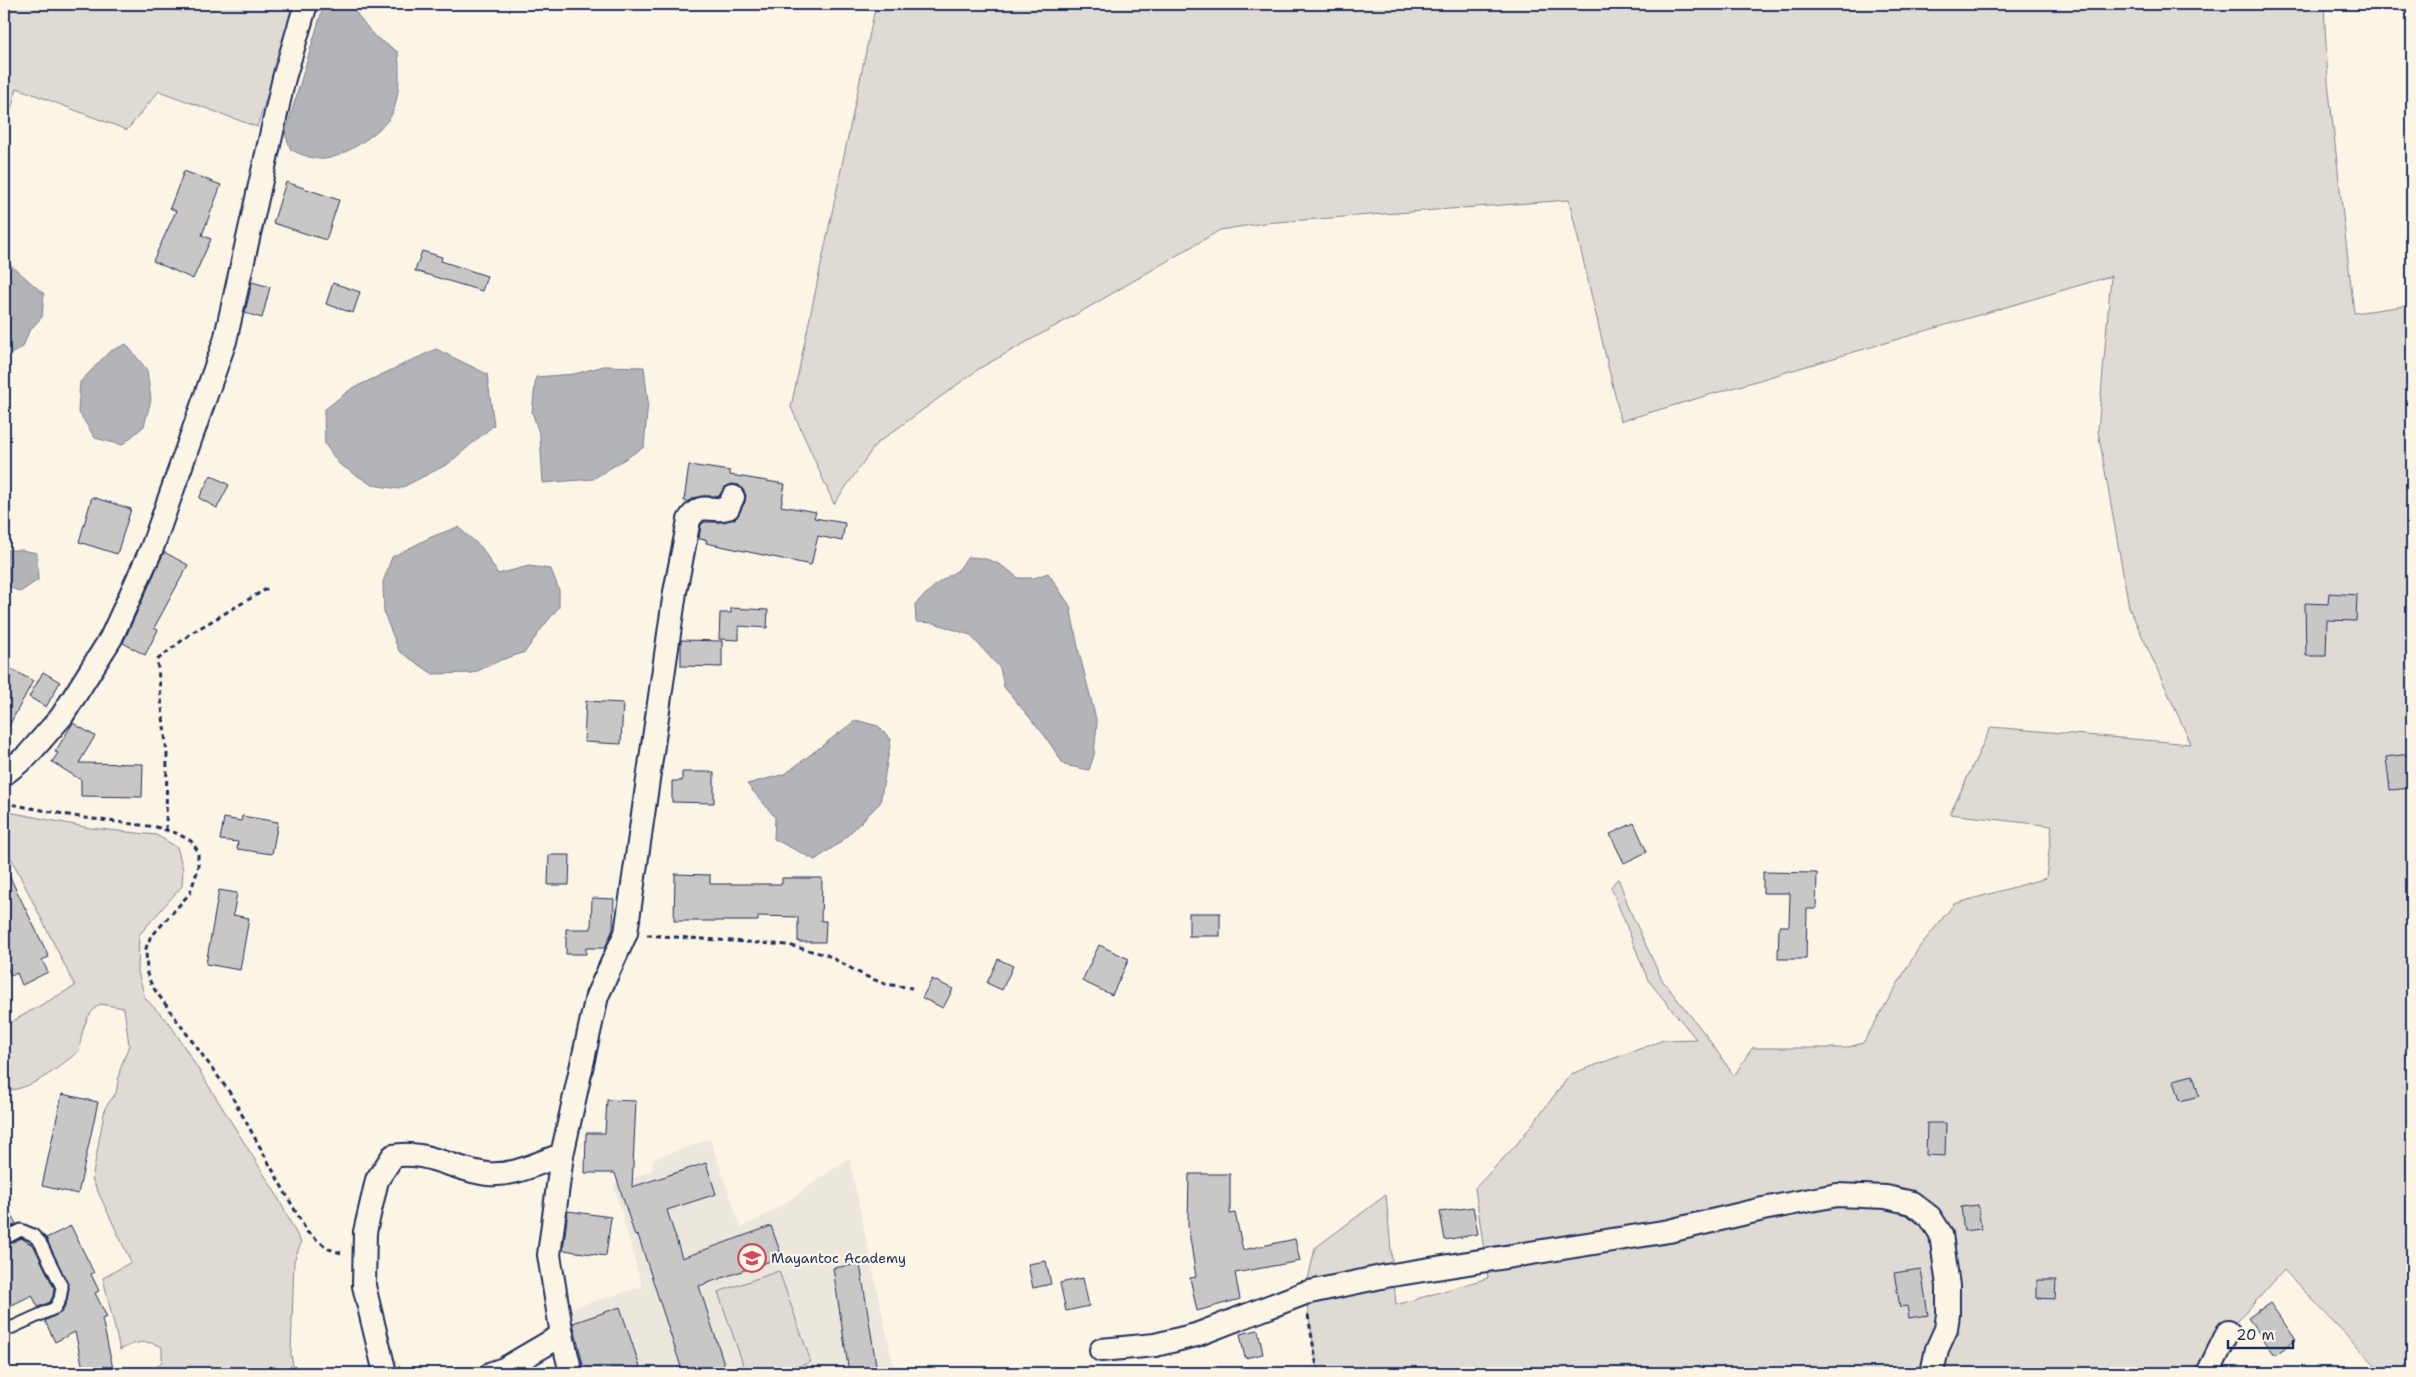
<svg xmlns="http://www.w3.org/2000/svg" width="2416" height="1377" viewBox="0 0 2416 1377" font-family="'Shantell Sans',sans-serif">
<rect width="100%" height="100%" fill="#fcf5e5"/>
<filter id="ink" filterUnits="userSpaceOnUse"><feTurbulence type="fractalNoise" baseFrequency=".02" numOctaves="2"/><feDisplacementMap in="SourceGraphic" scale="10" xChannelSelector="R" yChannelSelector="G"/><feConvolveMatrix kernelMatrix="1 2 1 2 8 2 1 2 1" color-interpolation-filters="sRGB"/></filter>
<g filter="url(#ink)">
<path fill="#ece7dc" d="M710,1139L741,1228L781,1206L849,1158L895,1373H576L561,1311L642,1287L614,1185L651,1171L654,1159Z"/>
<g fill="#dfdbd4" stroke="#7d8599">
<path d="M4,4H297L257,127L159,91L127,130L17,88L4,135Z"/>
<path d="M876,4H2324L2328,82L2354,313L2412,305V1373H2383L2284,1270L2228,1332L2211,1373H1318L1305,1293L1315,1248L1386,1195L1396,1305L1488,1278L1475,1188L1517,1144L1571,1074L1664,1040L1696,1039L1648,980L1611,887L1618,878L1632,915L1662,980L1705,1034L1734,1076L1752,1048H1845L1863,1043L1918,949L1954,904L2046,878L2052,826L1950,814L1991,727L2191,744L2129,607L2098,431L2111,276L1621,421L1569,200L1264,223L1220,230L1084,310L980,368L876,444L834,504L791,407Z"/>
<path d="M4,811L90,828L156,835L177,847L183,869L182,886L139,935L138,972L145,998L170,1024L275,1192L301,1243L294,1261L291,1354L294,1373H151L162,1361V1347C146,1339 135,1342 120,1350L103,1278L131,1262L92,1179L105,1108L116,1093L120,1070L129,1045L124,1008L100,1004C84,1016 82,1032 79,1051C56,1069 34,1089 4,1091V1026L75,986L4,844Z"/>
<path d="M779,1271L811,1362L779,1373H746L718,1292Z"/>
</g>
<g fill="#b2b4b8" stroke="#767f94">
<path d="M324,4L354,10L374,36L398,52C400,70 400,99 391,116C381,132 343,158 324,159C313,160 301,154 291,150L285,134Z"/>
<path d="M4,259L44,294L42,317L29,331L23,347L5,357Z"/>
<path d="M126,344L147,370L151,400L144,426L122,445L95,438L78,411L80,382L109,352Z"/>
<path d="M436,349L487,374L494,425L448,464L399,489L372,485L339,464L325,444L324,410L351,389Z"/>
<path d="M604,366L644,367L648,401L644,447L593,479L543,483L540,436L532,412L536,377L574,374Z"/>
<path d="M458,527L482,548L498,574L529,566L551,569L559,590V607L542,628L525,652L501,660L473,673L433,674L399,651L384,613L383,582L392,557L431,537Z"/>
<path d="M4,550H22L37,553L38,580L20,592L4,584Z"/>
<path d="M968,557C989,557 1002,564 1018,578H1034L1048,573L1070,606L1079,652L1097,723L1094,755L1089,770L1064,765L1045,736L1004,687L1000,668L970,635L934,623L916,622L915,604L938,583L958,570Z"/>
<path d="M856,720L878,726L891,739L880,803L841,842L815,860L774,839L775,817L747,784L785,774Z"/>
</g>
<g fill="#c8c7c6" stroke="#1b2f5e">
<path d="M184,171L221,185L202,235L211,239L193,279L153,261L176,211L170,208Z"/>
<path d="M286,182L339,200L326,240L273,223Z"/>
<path d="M422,251L442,257L441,261L487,276L482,291L415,271Z"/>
<path d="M252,282L270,287L262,318L245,313Z"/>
<path d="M333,283L360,292L353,313L326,304Z"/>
<path d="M689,465L730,471V475L785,484L781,506L816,512L814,518L845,523L842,541L818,536L811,565L706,543L707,540L699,539L701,525L704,522H724L736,518L745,502L746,495L739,485L732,484L725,487L719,496H701L688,501H684Z"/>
<path d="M211,475L229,485L217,508L199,498Z"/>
<path d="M92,497L131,509L117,554L79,542Z"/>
<path d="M164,552L188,565L154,628L158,630L145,655L123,643Z"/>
<path d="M2329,593L2357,595L2356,621L2327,620L2326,656H2306L2305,603L2328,604Z"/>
<path d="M731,608L768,610L767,628L739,626V640L719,639L720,613H731Z"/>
<path d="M681,640L722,641V667L681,666Z"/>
<path d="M4,665L33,681L4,735Z"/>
<path d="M43,672L60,682L46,707L29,697Z"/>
<path d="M586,701L623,703L621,744L584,742Z"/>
<path d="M73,723L95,736L79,763L143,764L142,797L81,796V780L52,762L58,753L55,752Z"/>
<path d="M2409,754L2412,788L2390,790L2386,757Z"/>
<path d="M682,772H714V803L672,802V781H682Z"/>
<path d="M242,816L278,822L272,854L237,849L238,842L220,840L224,818L241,821Z"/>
<path d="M1634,823L1647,852L1624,863L1610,834Z"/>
<path d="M549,855H570L569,885H548Z"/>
<path d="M4,865L49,957L42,960L48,972L22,985L17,973L11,976L4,960Z"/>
<path d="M1763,872L1817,873L1816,909H1807L1806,959H1778L1779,926H1789L1790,893H1763Z"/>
<path d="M675,874L710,875V884H782V878H822L821,921H826L825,942H798V917L758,916V921H674Z"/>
<path d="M219,890L237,893L233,915L249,918L240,970L206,964Z"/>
<path d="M592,898L614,899L613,929L605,948H586V954H566V929H591Z"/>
<rect x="1189" y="913" width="31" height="23"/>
<path d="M1099,945L1129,959L1112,995L1082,981Z"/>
<path d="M998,959L1013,966L1002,990L987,983Z"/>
<path d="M932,979L953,989L943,1008L922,998Z"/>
<path d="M2193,1075L2199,1096L2180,1101L2174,1080Z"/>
<path d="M62,1094L98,1102L78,1194L42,1186Z"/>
<path d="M607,1100L636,1101L632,1187L706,1163L716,1194L667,1210L682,1258L771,1226L782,1257L699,1286L727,1373H683L638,1235L635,1236L615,1173H585L586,1133H605Z"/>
<path d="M1927,1123H1946L1945,1156L1926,1155Z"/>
<path d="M1189,1174H1230V1214L1235,1213L1243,1250L1295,1239L1300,1261L1235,1273L1240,1299L1197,1311L1190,1278L1196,1277L1188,1225Z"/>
<path d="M4,1200L16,1224L4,1231Z"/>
<path d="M1978,1205L1981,1229L1964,1231L1961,1207Z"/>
<path d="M1473,1207L1478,1234L1445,1240L1440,1212Z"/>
<path d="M568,1211L611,1217L606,1256L563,1250Z"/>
<path d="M71,1226L94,1273L91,1274L99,1291L95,1293L107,1317L102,1319L114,1373H84L75,1332L55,1342L45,1321L62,1312L67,1301L69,1288L46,1238Z"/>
<path d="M21,1238L34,1246L54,1288L53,1296L50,1302L38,1307L32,1295L4,1309V1246Z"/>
<path d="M1046,1261L1051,1284L1033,1288L1028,1264Z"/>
<path d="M860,1264L877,1371L849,1373L833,1268Z"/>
<path d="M1921,1269L1928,1315L1909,1318L1907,1306L1900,1307L1894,1273Z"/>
<path d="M1083,1278L1089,1306L1066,1311L1060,1283Z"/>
<path d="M2037,1280H2056L2055,1299L2037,1298Z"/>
<path d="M2270,1303L2296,1340L2275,1355L2248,1318Z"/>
<path d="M620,1307L642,1373H585L573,1323Z"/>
<path d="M1258,1330L1263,1354L1245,1358L1240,1334Z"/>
</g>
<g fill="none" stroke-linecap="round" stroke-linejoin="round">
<defs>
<path id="lane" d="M4,1239L21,1230L33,1235L40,1242L62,1287L60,1299L55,1308L4,1331"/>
<g id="street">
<path d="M4,774L27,756L62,716L111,638L152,548L225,341L284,78L306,4"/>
<path d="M1101,1350L1155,1345L1196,1335L1305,1293L1386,1276L1669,1231L1763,1209L1837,1195L1886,1197L1912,1203L1930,1217L1941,1234L1948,1286V1314L1946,1329L1937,1349L1932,1373"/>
<path d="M385,1373L364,1286L365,1232L377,1180L393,1156C425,1149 456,1171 488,1174C516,1176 536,1163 562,1155"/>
<path d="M492,1373L504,1369L562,1335"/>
<path d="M571,1373L562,1335L549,1255L562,1155L597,996L626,933L675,592L689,520C701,500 710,513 728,508L733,497"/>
<path d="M2208,1373L2228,1332"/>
</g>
</defs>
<use href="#lane" stroke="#1b2f5e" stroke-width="15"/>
<use href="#street" stroke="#1b2f5e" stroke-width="26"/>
<g stroke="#1b2f5e" stroke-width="3" stroke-dasharray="5 4" stroke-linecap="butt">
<path d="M4,803L85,818L156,827L176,833L191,841L198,851V869L190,893L150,938L146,948L147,974L152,986L230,1093L307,1232L329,1249L344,1254"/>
<path d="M166,830L167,754L157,660L193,632L268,588"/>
<path d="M647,935L788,945L827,955L865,976L885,984L912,988"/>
<path d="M1308,1315L1318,1373"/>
</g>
<use href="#lane" stroke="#fcf5e5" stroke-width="11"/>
<use href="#street" stroke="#fcf5e5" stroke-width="22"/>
</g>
</g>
<defs>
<symbol id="school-ring" viewBox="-11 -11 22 22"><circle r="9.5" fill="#fcf5e5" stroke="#d1495b" stroke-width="1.5"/><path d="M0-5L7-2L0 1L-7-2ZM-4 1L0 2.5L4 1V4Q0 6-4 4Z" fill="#d1495b"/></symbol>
</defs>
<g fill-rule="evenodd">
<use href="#school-ring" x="736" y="1242" width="32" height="32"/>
</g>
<g text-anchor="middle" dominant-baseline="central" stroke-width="4.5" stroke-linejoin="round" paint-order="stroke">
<g font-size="14" fill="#1b2f5e" stroke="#fcf5e5" text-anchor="start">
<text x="771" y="1258">Mayantoc Academy</text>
</g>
</g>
<rect width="2416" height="1377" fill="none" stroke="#fcf5e5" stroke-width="20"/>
<rect x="10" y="10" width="2396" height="1357" fill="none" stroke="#1b2f5e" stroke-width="2" filter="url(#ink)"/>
<path d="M2228 1340v8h65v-8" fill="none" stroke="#1b2f5e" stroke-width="2.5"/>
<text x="2236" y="1340" font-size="15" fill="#1b2f5e" stroke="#fcf5e5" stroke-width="4" paint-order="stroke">20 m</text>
</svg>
